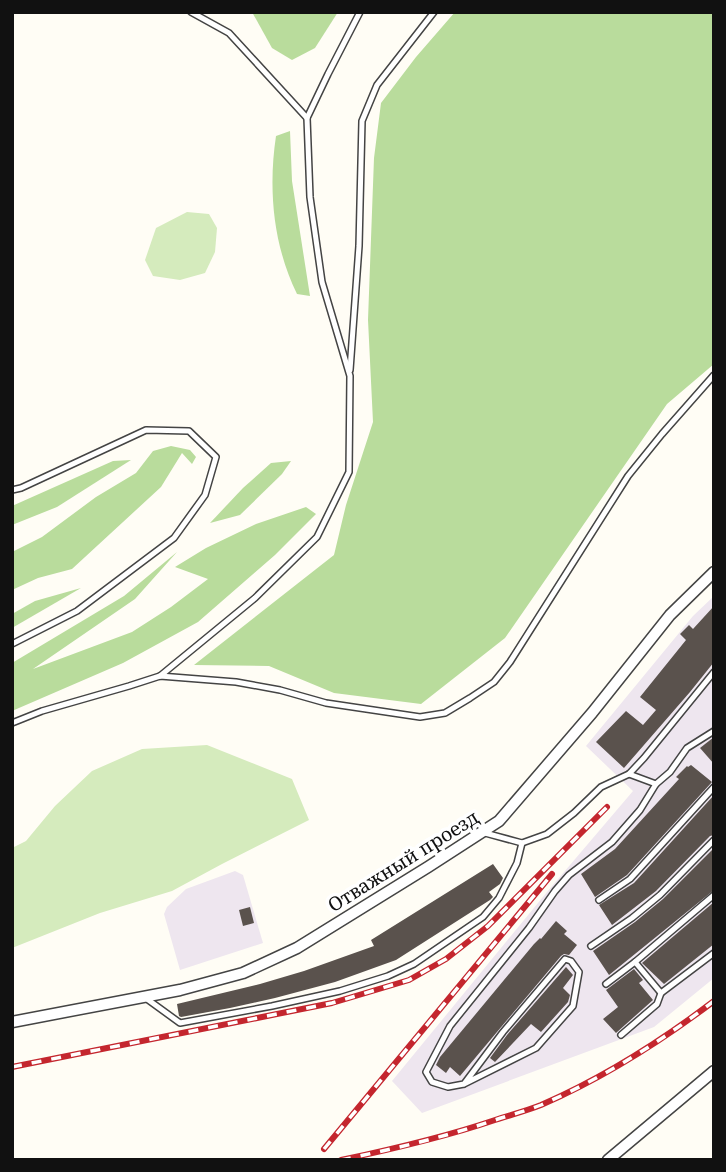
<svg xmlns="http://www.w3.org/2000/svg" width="726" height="1172" viewBox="0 0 726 1172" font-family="'Noto Serif',serif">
<rect width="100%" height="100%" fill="#fffdf5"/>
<g fill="#eee6ef">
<path d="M714,596V978L654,1027L422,1113L392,1081L547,892L633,791L586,746L693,616Z"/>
<path d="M235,871L243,875L263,943L180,970L164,914L167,907L186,889Z"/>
</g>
<g fill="#d5ebbd">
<path d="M187,212L209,214L217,228L215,252L205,273L180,280L153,276L145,260L156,228Z"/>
<path d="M207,745L292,779L309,820L222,864L172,891L100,913L12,948V848L26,841L55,806L92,771L142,749Z"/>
</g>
<g fill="#b9dc9c">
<path d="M252,12H338L315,48L292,60L272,48Z"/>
<path d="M455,12H714V364L667,404L505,638L421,704L334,693L269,666L194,665L334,555L346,505L373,422L368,320L374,158L381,103L416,57Z"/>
<path d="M290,131L292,181L310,296L297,294C273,245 268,189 276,136Z"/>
<path d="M171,446L190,450L196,457L192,464L182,453L161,487L72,569L38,578L12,590V552L42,537L96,497L136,473L153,451Z"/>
<path d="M131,460L57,507L12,525V506L113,461Z"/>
<path d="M291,461L282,474L240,515L210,523L243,488L271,463Z"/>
<path d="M306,507L316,514L275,555L198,622L123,663L12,711V663L124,596L177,552L135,599L33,669L132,632L171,607L208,579L175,567L206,548L256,524Z"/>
<path d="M81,588L12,628V614L35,601Z"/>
</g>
<g fill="#5a524d">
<path d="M714,606V662L690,692L624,768L596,742L626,711L643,725L656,710L640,697L686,640L680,634L689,625L693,629Z"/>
<path d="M714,737V764L700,748Z"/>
<path d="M691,765L712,782L627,875L595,897L581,874L615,849L679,779L676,777L687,766L688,767Z"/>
<path d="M714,795V835L710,836L656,891L612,925L599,905L634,883Z"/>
<path d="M714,848V890L609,975L593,951L635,922L663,899Z"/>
<path d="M493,864L503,878L500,884L489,892L493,897L490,900L396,960L335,982L275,998L230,1008L181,1017L179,1016L177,1004L260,984L304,971L374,946L371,940Z"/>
<path d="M714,902V944L664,984L642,963Z"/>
<path d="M250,907L254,923L243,926L239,910Z"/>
<path d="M556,921L567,931L564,934L577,945L569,955L564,954L561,956L460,1076L450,1067L446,1073L436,1065L440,1057L534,944L540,938L541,939Z"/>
<path d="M566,967L573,975L563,988L570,995L568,1002L541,1032L531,1024L495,1062L490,1058L507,1035Z"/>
<path d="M634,969L643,980L639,983L653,1000L616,1033L603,1019L618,1007L606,990Z"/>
</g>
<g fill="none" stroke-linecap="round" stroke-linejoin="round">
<defs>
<g id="lane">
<path d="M307,118L328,74L360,12"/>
<path d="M350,370L359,246L362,121L377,85L434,12"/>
<path d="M12,490L21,488L146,430L189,431L216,457L205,495L174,538L77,611L12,644"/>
<path d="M160,676L255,598L317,537L349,472L350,376L322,282L310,197L307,118L229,33L191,12"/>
<path d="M12,723L42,711L129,686L160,676L236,682L280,690L326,703L420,717L445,713L470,698L494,682L510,662L628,476L662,434L714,375"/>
<path d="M629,774L656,784L670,772L687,748L714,731"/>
<path d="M485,833L522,843L547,834L574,813L601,787L629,774L644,758L714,672"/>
<path d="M599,900L630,879L714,787"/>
<path d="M591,946L632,918L660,895L714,840"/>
<path d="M635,962L714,895"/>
<path d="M606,984L635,962L661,993L714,953"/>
<path d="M147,999L180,1023L272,1006L340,991L388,976L414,964L483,917L499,898L517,863L522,843"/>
<path d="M621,1035L657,1004L661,993"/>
<path d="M464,1084L503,1032L565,959L571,961L579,972L573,1006L536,1048L464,1084L448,1087L432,1082L426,1072L450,1026L529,928L555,891L569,875L612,842L640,810L656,784"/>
</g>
<g id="street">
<path d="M12,1022L180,990L243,973L297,948L428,867L499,821L592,713L670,615L714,572"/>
<path d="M608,1160L714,1071"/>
</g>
</defs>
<use href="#lane" stroke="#444" stroke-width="8"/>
<use href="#street" stroke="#444" stroke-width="13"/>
<use href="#lane" stroke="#fff" stroke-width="5"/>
<use href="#street" stroke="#fff" stroke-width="10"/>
<defs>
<g id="rail">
<path d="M12,1067L332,1003L409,980L446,959L488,926L607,807"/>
<path d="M324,1149L552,874"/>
<path d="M341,1160C393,1149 445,1137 495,1120C510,1115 526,1111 541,1105C603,1078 660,1042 714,1001"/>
</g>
</defs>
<use href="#rail" stroke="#c4262e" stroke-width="6"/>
<use href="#rail" stroke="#fff" stroke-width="3.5" stroke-dasharray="10" stroke-linecap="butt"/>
</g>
<g text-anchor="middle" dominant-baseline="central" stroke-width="7" stroke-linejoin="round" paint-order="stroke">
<g font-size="19" fill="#111" stroke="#fff">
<text transform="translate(403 861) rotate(-32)">Отважный проезд</text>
</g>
</g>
<rect width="726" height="1172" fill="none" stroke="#111111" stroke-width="28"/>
</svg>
